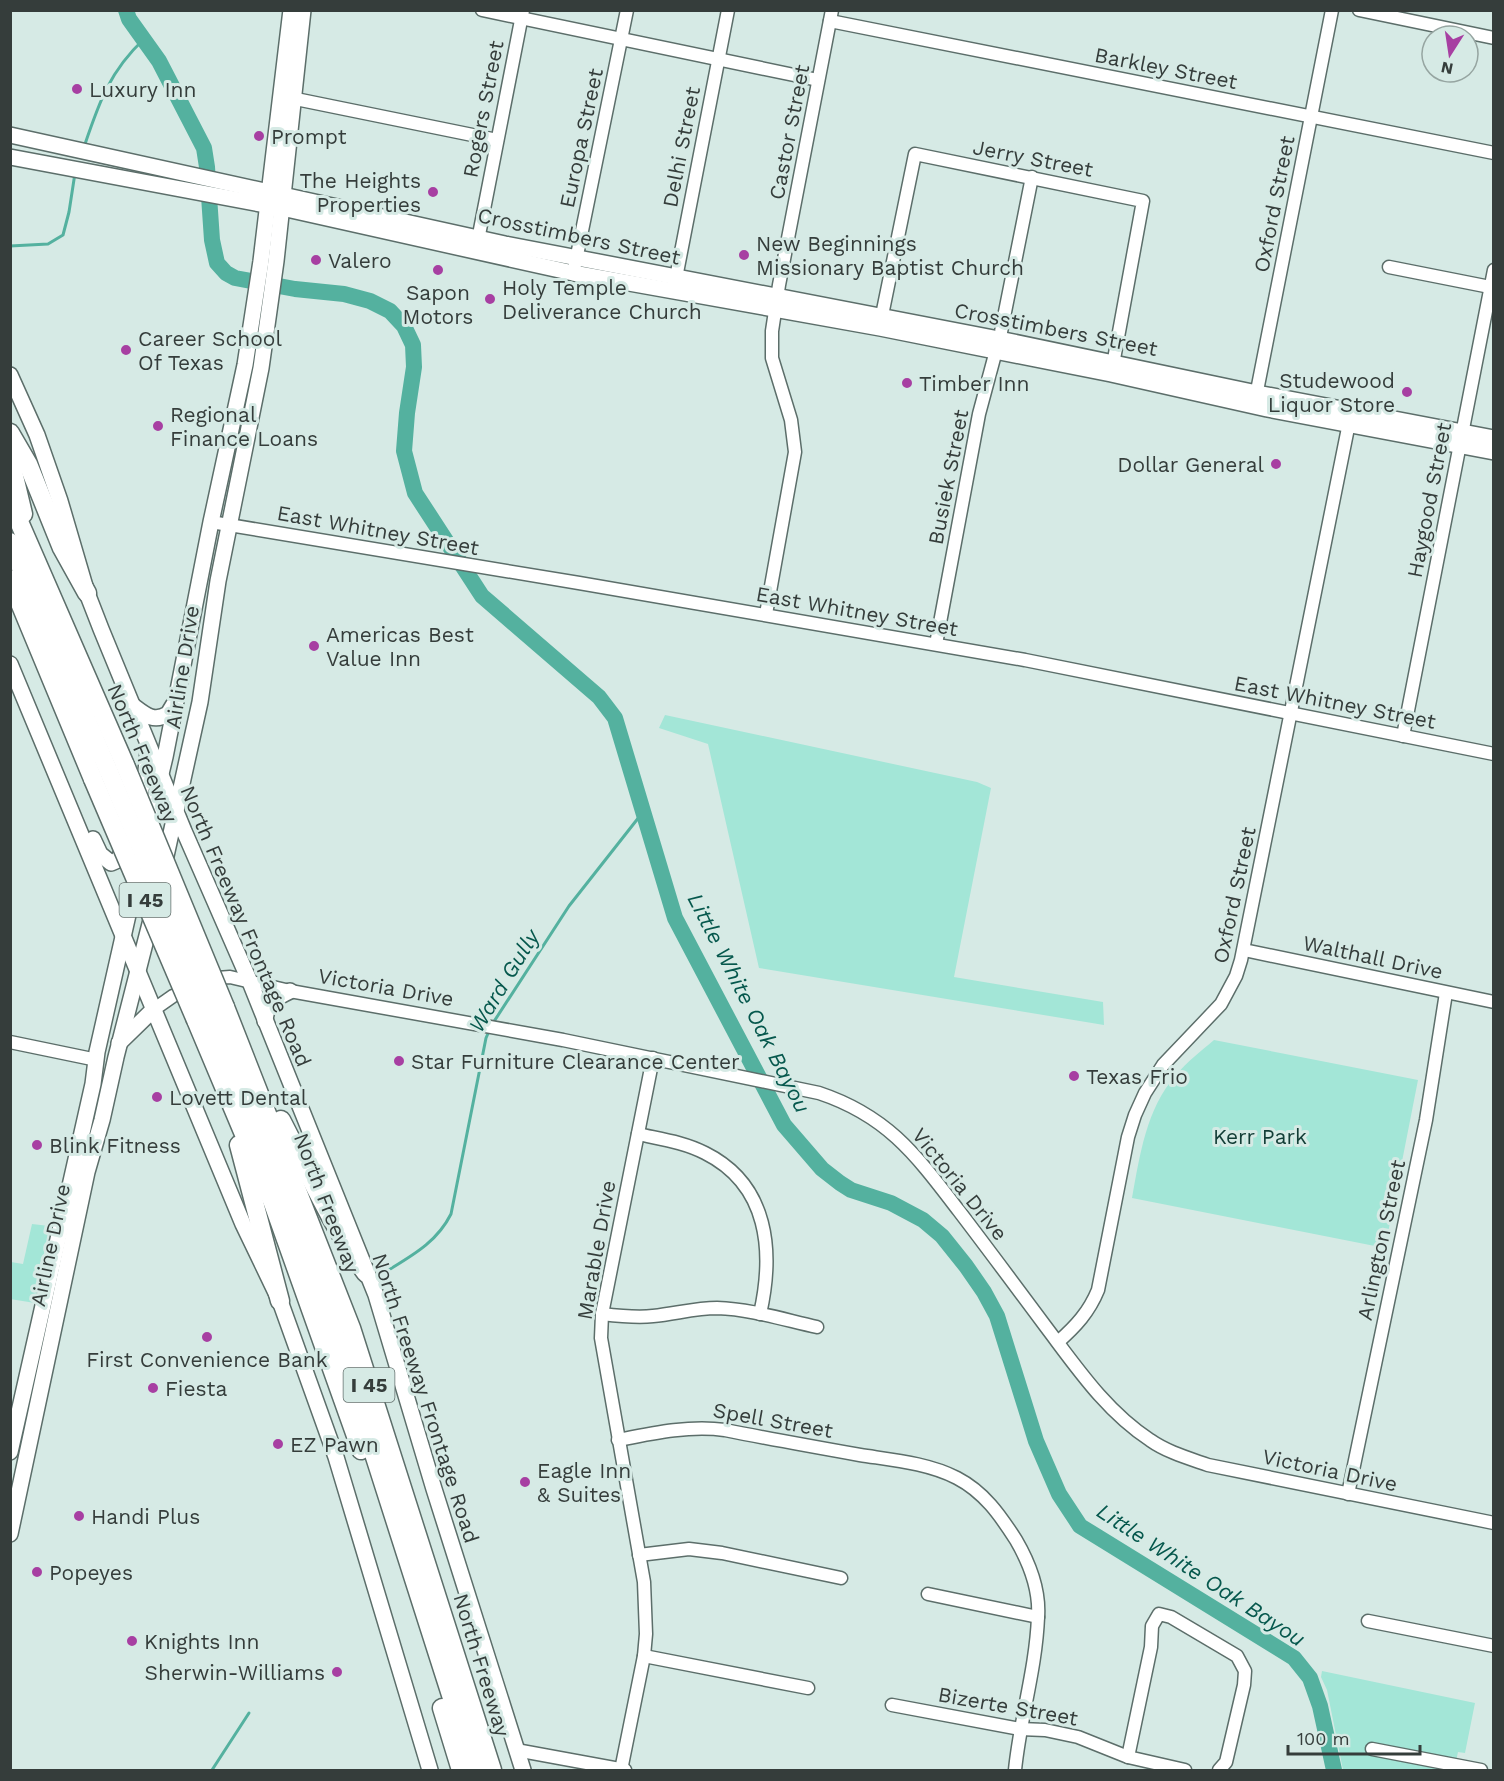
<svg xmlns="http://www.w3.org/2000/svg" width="1504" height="1781" viewBox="0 0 1504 1781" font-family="'Work Sans',sans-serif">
<rect width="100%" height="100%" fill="#d6eae5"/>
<g fill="#a3e6d7">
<path d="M665,715L977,782L991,788L954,977L1103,1002L1104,1025L759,968L708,744L659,728Z"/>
<path d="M1214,1040L1418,1080L1385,1248L1132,1198C1140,1155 1146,1109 1176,1075C1187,1062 1201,1051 1214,1040Z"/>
<path d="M32,1224L49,1226L35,1303L10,1299L11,1262L23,1264Z"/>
<path d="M1322,1671L1475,1703L1465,1753L1458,1752L1454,1770H1343L1327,1690L1321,1677Z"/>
</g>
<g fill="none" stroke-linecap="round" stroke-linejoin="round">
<g stroke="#54b19f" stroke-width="3">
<path d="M84,147C99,103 109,72 144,39"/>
<path d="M10,246L48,244L63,235L69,212L75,173"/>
<path d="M493,1023L569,906L643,812"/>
<path d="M387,1271C413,1255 437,1242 451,1214L486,1038L490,1029"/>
<path d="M212,1770L249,1713"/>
</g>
<path stroke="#54b19f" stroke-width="16" d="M126,10L129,19L159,61L204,148L207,167L212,240L217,263L226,273L235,278L295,289L344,294L370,301L390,311L404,326L413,345L414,367L407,413L404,451L415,493L482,596L599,697L615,718L675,918L784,1125L822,1169L840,1183L851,1190L891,1203L923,1220L942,1236L966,1266L984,1292L997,1316L1036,1441L1059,1494L1080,1526L1294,1658L1310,1678L1320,1706L1334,1770"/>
<defs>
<g id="minor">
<path d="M482,10L818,80"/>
<path d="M1359,10L1494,38"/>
<path d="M830,21L1494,153"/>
<path d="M286,97L497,140"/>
<path d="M477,245L523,10"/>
<path d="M575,265L627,10"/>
<path d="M1389,267L1490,287"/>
<path d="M675,283L728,10"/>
<path d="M880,325L915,154L1143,201L1112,370"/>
<path d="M1255,401L1332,10"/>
<path d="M211,522L579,583L1025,660L1494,754"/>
<path d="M766,614L795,452L791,420L772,358V331L779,285L832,10"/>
<path d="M936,644L979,414L1001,332L1032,177"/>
<path d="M1403,736L1494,270"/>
<path d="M1244,950L1494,1002"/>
<path d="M207,982L217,978L230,977L290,991L563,1040L819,1093C888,1116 916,1155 959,1211C988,1249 1017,1288 1046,1327C1077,1368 1106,1411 1150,1440C1167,1452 1188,1458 1208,1465L1494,1523"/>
<path d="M153,1010L173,996L188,990"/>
<path d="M10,1042L97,1060"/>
<path d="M638,1134C660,1139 684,1142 705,1153C769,1185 774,1252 760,1314"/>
<path d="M602,1314C619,1316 636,1318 653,1316C675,1314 695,1308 717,1308C751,1309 785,1320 817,1327"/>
<path d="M1058,1342C1076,1326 1089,1312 1098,1290L1128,1137L1135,1115L1145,1093L1163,1065L1221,1004L1236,976L1241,960L1350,418"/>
<path d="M618,1440C653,1433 690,1425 725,1430C770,1439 815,1447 860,1455C892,1460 928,1463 957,1478C984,1492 1000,1515 1016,1540C1030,1564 1040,1589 1038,1617C1036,1669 1020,1719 1015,1770"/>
<path d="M1348,1494L1426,1120L1446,993"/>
<path d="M639,1555L689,1549L722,1553L841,1578"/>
<path d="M928,1594L1038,1617"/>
<path d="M1368,1621L1494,1646"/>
<path d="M644,1656L808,1688"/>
<path d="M892,1705L1020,1729L1045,1730L1078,1737L1128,1757L1185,1770"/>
<path d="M1372,1749L1481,1770"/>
<path d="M516,1750L625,1770"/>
<path d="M1128,1757L1151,1647L1152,1626L1159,1614L1171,1617L1237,1656L1245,1671L1244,1685L1226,1762L1219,1770"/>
<path d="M621,1770L644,1656L646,1634L644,1582L601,1338L602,1314L653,1058"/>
</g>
<g id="major">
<path d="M10,135L505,244L999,339L1257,393L1494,438"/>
<path d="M10,157L282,208L573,273L880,328L1111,374L1267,409L1494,452"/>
<path d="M10,375L37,435L60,501L87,593L101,629L184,831L250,982L376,1295L434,1489L523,1770"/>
<path d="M10,664L243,1224L280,1301L336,1457L430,1770"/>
<path d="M132,705C144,714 153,723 168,714L174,704"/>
<path d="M137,804L146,771L148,751"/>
<path d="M148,828L165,757L211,522L245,365L261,261L291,10"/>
<path d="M93,839L100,854L111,863L118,860L127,842"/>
<path d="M164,865L200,702L218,581L261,368L276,261L303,10"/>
<path d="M265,1021C266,1004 275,998 290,991"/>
<path d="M119,1043L153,1010"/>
<path d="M10,1452L93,1084L97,1052L137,875"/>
<path d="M10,1534L87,1172L102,1120L116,1057L153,912"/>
</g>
<g id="highway">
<path d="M10,433L28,464L62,548L87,593"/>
<path d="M10,459L23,514"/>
<path d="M10,501L125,765"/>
<path d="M10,542L109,772"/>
<path d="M10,579L93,779"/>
<path d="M225,1007L351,1328L492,1770"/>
<path d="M211,1014L310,1261L353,1388L475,1770"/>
<path d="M196,1020L273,1203L361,1450"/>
<path d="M281,1120C307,1170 333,1228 366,1273"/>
<path d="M239,1145L280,1301"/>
<path d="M442,1708L461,1770"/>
</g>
</defs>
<use href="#minor" stroke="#5c6e6a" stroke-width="15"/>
<use href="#major" stroke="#5c6e6a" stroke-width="18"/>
<use href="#highway" stroke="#5c6e6a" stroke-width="21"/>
<use href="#minor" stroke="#fff" stroke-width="12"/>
<use href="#major" stroke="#fff" stroke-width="15"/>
<use href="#highway" stroke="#fff" stroke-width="18"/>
<defs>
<g id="highway-bridge">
<path d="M125,765L225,1007"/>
<path d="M109,772L211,1014"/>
<path d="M93,779L196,1020"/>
</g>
</defs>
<use href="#highway-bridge" stroke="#5c6e6a" stroke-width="21" stroke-linecap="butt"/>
<use href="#highway-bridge" stroke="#fff" stroke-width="18"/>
</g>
<g fill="#a73fa2" stroke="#d6eae5" stroke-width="2">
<circle cx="77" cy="89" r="6"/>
<circle cx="259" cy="136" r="6"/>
<circle cx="433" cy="192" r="6"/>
<circle cx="744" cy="255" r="6"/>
<circle cx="316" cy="260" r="6"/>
<circle cx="438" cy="270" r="6"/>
<circle cx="490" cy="299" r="6"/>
<circle cx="126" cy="350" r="6"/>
<circle cx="907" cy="383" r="6"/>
<circle cx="1407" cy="392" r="6"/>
<circle cx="158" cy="426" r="6"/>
<circle cx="1276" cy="464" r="6"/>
<circle cx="314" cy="646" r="6"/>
<circle cx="399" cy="1061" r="6"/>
<circle cx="1074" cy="1076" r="6"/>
<circle cx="157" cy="1097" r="6"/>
<circle cx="37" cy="1145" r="6"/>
<circle cx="207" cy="1337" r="6"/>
<circle cx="153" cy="1388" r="6"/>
<circle cx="278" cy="1444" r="6"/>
<circle cx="525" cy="1482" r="6"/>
<circle cx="79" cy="1516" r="6"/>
<circle cx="37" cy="1572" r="6"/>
<circle cx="132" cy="1641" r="6"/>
<circle cx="337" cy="1672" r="6"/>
</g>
<g text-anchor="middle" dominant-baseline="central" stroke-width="6" stroke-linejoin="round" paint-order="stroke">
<g fill="#d6eae5" stroke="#65716e" stroke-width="1.5">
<rect x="119.5" y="883" width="51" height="34" rx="4.5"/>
<rect x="343.5" y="1368" width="51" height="34" rx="4.5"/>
</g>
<g font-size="20" font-weight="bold" fill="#353d3b">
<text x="145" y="900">I 45</text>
<text x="369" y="1385">I 45</text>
</g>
<g font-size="21" fill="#353d3b" stroke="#d6eae5">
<text transform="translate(1166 68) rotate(11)">Barkley Street</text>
<text transform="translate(483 109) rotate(-79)">Rogers Street</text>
<text transform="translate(789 132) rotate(-79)">Castor Street</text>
<text transform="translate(581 138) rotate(-78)">Europa Street</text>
<text transform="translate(681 147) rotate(-79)">Delhi Street</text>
<text transform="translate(1033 158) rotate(11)">Jerry Street</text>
<text transform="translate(1274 204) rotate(-79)">Oxford Street</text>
<text transform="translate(579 236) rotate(12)">Crosstimbers Street</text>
<text transform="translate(1056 329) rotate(11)">Crosstimbers Street</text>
<text transform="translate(948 477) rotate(-79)">Busiek Street</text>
<text transform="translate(1429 500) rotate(-79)">Haygood Street</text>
<text transform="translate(378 530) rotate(10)">East Whitney Street</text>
<text transform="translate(857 611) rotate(10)">East Whitney Street</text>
<text transform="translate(182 667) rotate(-81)">Airline Drive</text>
<text transform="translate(1335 702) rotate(11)">East Whitney Street</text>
<text transform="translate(143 753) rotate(67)">North Freeway</text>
<text transform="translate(1234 895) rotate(-78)">Oxford Street</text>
<text transform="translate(246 926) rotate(67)">North Freeway Frontage Road</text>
<text transform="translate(1373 957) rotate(12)">Walthall Drive</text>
<text transform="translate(386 987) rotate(10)">Victoria Drive</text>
<text transform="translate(960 1184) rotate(51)">Victoria Drive</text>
<text transform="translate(327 1203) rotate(69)">North Freeway</text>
<text transform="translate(1381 1240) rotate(-78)">Arlington Street</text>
<text transform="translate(50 1245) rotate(-78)">Airline Drive</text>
<text transform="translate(596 1250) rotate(-80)">Marable Drive</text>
<text transform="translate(426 1398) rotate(72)">North Freeway Frontage Road</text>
<text transform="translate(773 1420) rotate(10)">Spell Street</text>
<text transform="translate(1330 1470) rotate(12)">Victoria Drive</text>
<text transform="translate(482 1665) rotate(73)">North Freeway</text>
<text transform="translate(1008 1706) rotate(10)">Bizerte Street</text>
</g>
<g font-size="21" fill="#353d3b" stroke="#d6eae5" text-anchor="start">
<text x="89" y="89">Luxury Inn</text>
<text x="271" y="136">Prompt</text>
<text x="421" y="180" text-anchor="end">The Heights<tspan x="421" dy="24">Properties</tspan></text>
<text x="756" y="243">New Beginnings<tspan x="756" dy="24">Missionary Baptist Church</tspan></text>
<text x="328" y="260">Valero</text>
<text x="502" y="287">Holy Temple<tspan x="502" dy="24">Deliverance Church</tspan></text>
<text x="438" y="292" text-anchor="middle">Sapon<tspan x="438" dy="24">Motors</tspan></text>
<text x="138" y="338">Career School<tspan x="138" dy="24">Of Texas</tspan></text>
<text x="1395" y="380" text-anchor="end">Studewood<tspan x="1395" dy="24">Liquor Store</tspan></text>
<text x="919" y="383">Timber Inn</text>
<text x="170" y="414">Regional<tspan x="170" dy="24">Finance Loans</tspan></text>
<text x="1264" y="464" text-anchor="end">Dollar General</text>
<text x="326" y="634">Americas Best<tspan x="326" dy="24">Value Inn</tspan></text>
<text x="411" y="1061">Star Furniture Clearance Center</text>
<text x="1086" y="1076">Texas Frio</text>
<text x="169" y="1097">Lovett Dental</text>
<text x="49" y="1145">Blink Fitness</text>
<text x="207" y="1359" text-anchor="middle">First Convenience Bank</text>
<text x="165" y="1388">Fiesta</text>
<text x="290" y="1444">EZ Pawn</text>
<text x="537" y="1470">Eagle Inn<tspan x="537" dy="24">&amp; Suites</tspan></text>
<text x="91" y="1516">Handi Plus</text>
<text x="49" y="1572">Popeyes</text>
<text x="144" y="1641">Knights Inn</text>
<text x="325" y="1672" text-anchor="end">Sherwin-Williams</text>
</g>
<g font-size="21" fill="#123d36" stroke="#d6eae5">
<text x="1260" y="1136">Kerr Park</text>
</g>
<g font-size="22" font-style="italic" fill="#06584d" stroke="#d6eae5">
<text transform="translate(504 981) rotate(-59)">Ward Gully</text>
<text transform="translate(749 1003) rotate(63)">Little White Oak Bayou</text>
<text transform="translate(1201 1575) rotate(33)">Little White Oak Bayou</text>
</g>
</g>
<rect width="1504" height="1781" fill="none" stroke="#353d3b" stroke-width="24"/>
<g transform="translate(1450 54) rotate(192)"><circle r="28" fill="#d6eae5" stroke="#96a5a1" stroke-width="1.5"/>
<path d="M0-4.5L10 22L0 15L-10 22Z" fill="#a73fa2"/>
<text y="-9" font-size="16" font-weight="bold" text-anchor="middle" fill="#353d3b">N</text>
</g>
<path d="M1288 1745v9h132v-9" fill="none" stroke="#353d3b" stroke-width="3"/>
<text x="1297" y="1745" font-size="18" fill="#353d3b" stroke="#d6eae5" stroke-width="4.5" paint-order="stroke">100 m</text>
</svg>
